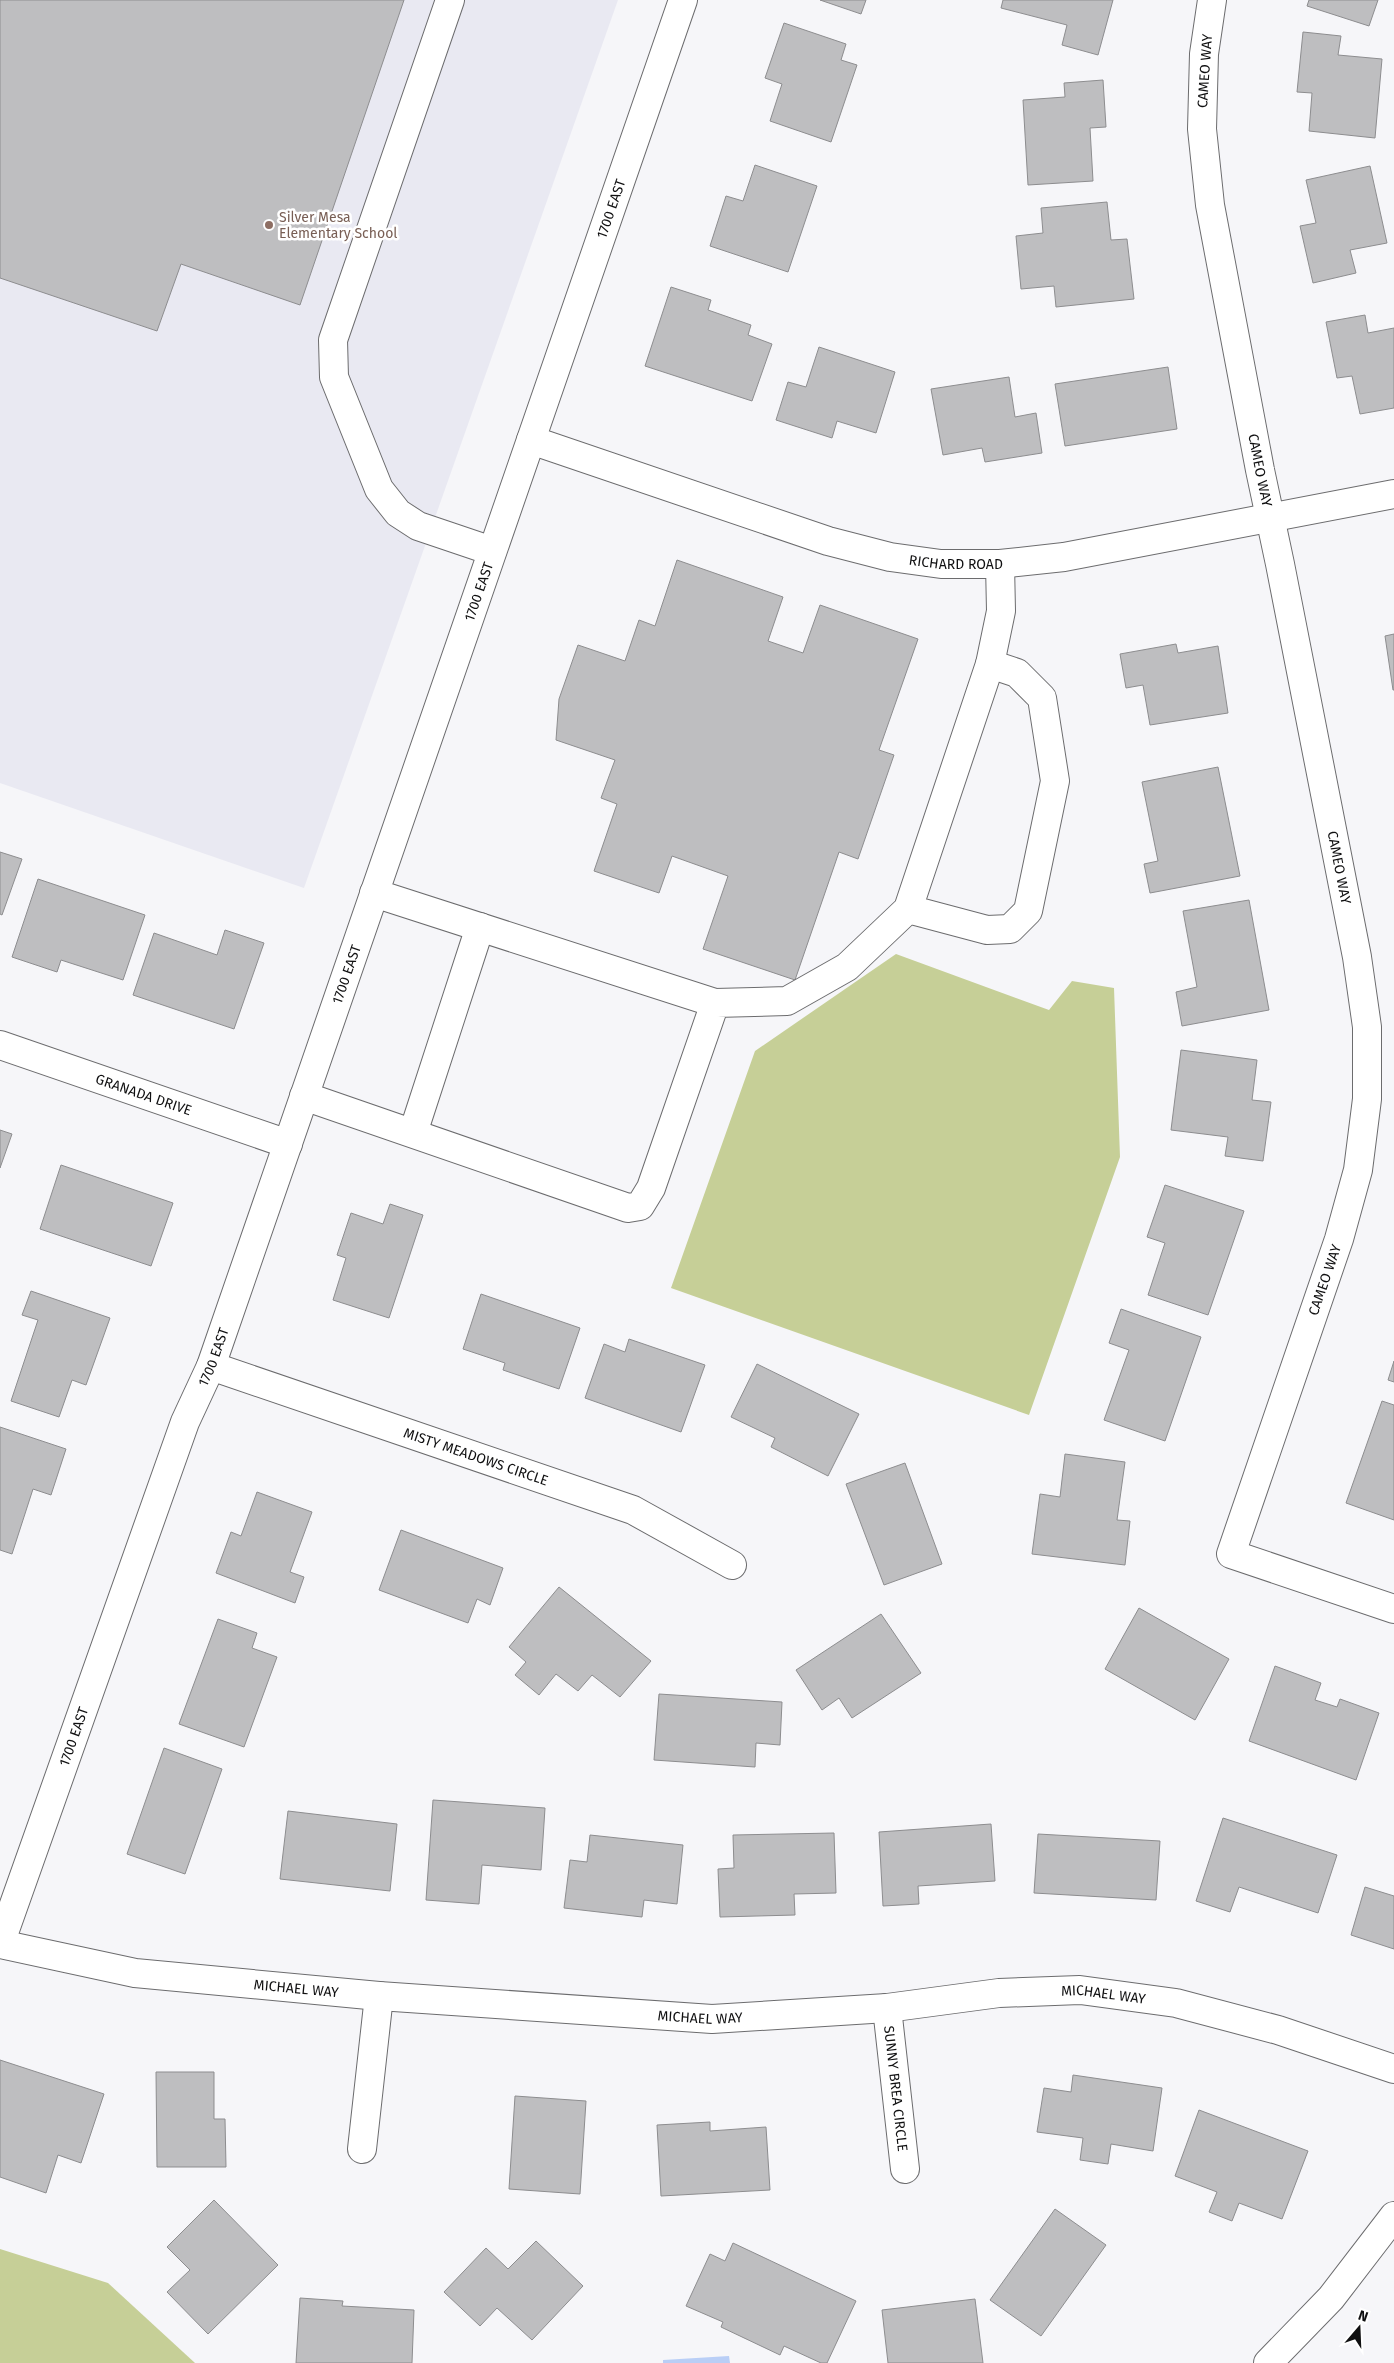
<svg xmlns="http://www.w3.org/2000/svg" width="1394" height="2363" viewBox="0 0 1394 2363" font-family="'Fira Sans',sans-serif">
<rect width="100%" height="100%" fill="#f6f6f9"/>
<path fill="#e9e9f2" d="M0,0H618L304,888L0,783Z"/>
<g fill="#c6cf97">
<path d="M896,954L1049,1010L1072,981L1114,988L1120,1157L1029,1415L671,1288L755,1051Z"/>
<path d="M0,2249L108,2283L195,2363H0Z"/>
</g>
<path fill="#b9cef6" d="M729,2356L730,2363H663V2360Z"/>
<g fill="#bebec0" stroke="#8d8d8f">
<path d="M0,0H404L300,305L181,264L157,331L0,278Z"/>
<path d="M820,0H866L861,14Z"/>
<path d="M1003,0H1113L1098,55L1062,45L1067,25L1001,8Z"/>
<path d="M1309,0H1378L1369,26L1307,6Z"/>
<path d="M784,23L846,44L841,60L857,65L831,142L770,121L782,84L765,78Z"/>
<path d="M1303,32L1341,36L1338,55L1382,59L1375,138L1309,131L1312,93L1297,92Z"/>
<path d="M1103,80L1106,127L1090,128L1093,181L1028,185L1023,100L1065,97L1064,83Z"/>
<path d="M755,165L817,186L788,272L710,246L726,196L743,201Z"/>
<path d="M1370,166L1387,243L1350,250L1356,273L1313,283L1300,226L1316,223L1306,180Z"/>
<path d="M1107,202L1111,240L1127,239L1134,299L1056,307L1054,286L1021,289L1016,236L1043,233L1041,208Z"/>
<path d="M671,287L711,300L708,310L751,325L748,335L772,344L752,401L645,366Z"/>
<path d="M1365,315L1368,333L1394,328V408L1360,414L1352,376L1337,378L1326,322Z"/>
<path d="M819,347L895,372L876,433L837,421L832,438L776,420L788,382L806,387Z"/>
<path d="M1168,367L1177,429L1065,446L1055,384Z"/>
<path d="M1009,377L1015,417L1036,413L1042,453L985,462L982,448L943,455L931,389Z"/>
<path d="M677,560L783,597L768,641L803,653L820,605L918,639L879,750L894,755L858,859L839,852L795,980L703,949L728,876L672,856L659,893L594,871L617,804L601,798L615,760L556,740L559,699L578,645L625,661L639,620L655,626Z"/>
<path d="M1394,634V690H1393L1385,636Z"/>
<path d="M1176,644L1178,653L1218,646L1228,713L1150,725L1143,685L1126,688L1120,654Z"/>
<path d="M1218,767L1240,876L1150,893L1144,864L1158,861L1142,782Z"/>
<path d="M0,852L22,859L2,915L0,914Z"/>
<path d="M38,879L145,915L123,980L61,960L57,972L12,957Z"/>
<path d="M1249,900L1269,1010L1182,1026L1176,992L1197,987L1183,911Z"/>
<path d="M225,930L264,943L234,1029L133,995L154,933L217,955Z"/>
<path d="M1181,1050L1257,1060L1252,1100L1271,1102L1263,1161L1225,1156L1228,1137L1171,1130Z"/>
<path d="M0,1130L12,1134L0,1168Z"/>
<path d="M61,1165L173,1203L151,1266L40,1229Z"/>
<path d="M1165,1185L1244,1211L1208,1315L1148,1295L1165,1243L1147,1237Z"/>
<path d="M390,1204L423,1215L389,1318L333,1300L346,1258L337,1255L351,1213L383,1224Z"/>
<path d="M31,1291L110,1318L86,1385L72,1380L59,1417L11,1401L38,1320L22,1315Z"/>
<path d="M481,1294L580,1328L559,1389L503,1370L505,1363L463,1349Z"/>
<path d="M1121,1309L1201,1337L1165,1441L1104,1420L1129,1350L1109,1343Z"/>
<path d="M629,1339L705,1365L681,1432L585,1398L604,1344L625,1352Z"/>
<path d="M1394,1361V1382L1388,1380Z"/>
<path d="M757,1364L859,1414L828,1476L771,1447L775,1438L731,1417Z"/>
<path d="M1382,1401L1394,1405V1520L1346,1503Z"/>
<path d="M0,1427L66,1449L51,1495L33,1489L12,1554L0,1550Z"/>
<path d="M1065,1454L1125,1462L1117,1520L1130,1521L1125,1565L1032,1554L1040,1494L1060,1497Z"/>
<path d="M905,1463L942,1564L884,1585L846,1484Z"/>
<path d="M257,1492L312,1512L290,1572L304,1577L295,1603L216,1573L231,1532L241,1536Z"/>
<path d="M401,1530L503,1568L490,1605L477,1599L468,1623L379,1590Z"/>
<path d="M559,1587L651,1661L620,1697L592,1675L578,1691L556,1674L539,1695L515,1675L526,1662L509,1647Z"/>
<path d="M1139,1608L1229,1659L1195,1720L1105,1669Z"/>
<path d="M881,1614L921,1673L852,1718L839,1698L822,1710L796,1670Z"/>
<path d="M218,1619L257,1633L252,1648L277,1657L244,1747L179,1724Z"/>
<path d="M1275,1666L1321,1683L1315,1700L1337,1707L1340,1699L1379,1713L1356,1780L1249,1741Z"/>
<path d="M659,1694L782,1702L780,1745L756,1743L755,1767L654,1760Z"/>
<path d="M164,1748L222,1769L185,1874L127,1854Z"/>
<path d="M433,1800L545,1808L541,1870L482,1865L479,1904L426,1900Z"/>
<path d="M288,1811L397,1824L390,1891L280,1879Z"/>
<path d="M1223,1818L1337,1855L1318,1913L1239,1887L1230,1912L1196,1901Z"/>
<path d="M991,1824L995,1881L918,1886L919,1904L883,1906L879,1832Z"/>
<path d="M834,1833L836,1893L794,1894L795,1915L720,1917L718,1869L734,1868L733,1835Z"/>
<path d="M1038,1834L1160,1841L1156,1900L1034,1893Z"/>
<path d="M590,1835L683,1845L677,1904L644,1900L642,1917L564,1908L570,1860L587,1862Z"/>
<path d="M1365,1887L1394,1896V1949L1351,1935Z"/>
<path d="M0,2060L104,2094L81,2163L58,2155L46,2193L0,2177Z"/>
<path d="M156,2072H214V2119H225L226,2167H157Z"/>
<path d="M1073,2075L1162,2088L1153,2151L1111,2144L1108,2164L1080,2160L1083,2138L1037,2132L1044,2088L1071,2092Z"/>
<path d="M515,2096L586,2101L580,2194L509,2189Z"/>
<path d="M1199,2110L1308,2151L1282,2219L1239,2203L1232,2221L1209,2212L1217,2192L1175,2176Z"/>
<path d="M710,2122V2131L766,2127L770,2190L661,2196L657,2125Z"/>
<path d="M214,2200L278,2265L208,2334L167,2292L190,2270L167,2247Z"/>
<path d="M1055,2209L1106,2245L1041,2336L990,2300Z"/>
<path d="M536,2241L583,2286L532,2340L497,2308L480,2326L444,2292L486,2248L508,2269Z"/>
<path d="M733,2243L856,2301L827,2363H821L784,2346L780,2355L721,2327L723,2322L686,2306L710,2254L725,2261Z"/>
<path d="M300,2298L343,2301L342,2306L414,2310L412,2363H296Z"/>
<path d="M975,2299L983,2363H888L882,2310Z"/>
</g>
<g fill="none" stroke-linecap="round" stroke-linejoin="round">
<defs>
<g id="minor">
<path d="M450,0L333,340L334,377L379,489L398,513L418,526L492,551"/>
<path id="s1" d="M1212,0L1204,54L1202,129L1210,205L1260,470L1280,564L1357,957L1367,1027V1099L1358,1170L1339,1239L1231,1554L1394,1609"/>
<path id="s2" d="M531,440L828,541L890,557L941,564H1000L1064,557L1394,494"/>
<path d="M990,664L1001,611L1000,564"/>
<path d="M374,893L715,1003"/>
<path id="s3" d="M0,1045L288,1144"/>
<path d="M304,1096L628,1208L640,1206L651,1188L715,1003L787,1001L847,967L908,909L987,930L1010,929L1028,911L1055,781L1042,698L1017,673L990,664L908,909"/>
<path d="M413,1133L480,927"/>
<path id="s4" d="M211,1366L633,1510L732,1565"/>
<path id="s5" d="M0,1944L185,1422L211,1366L683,0"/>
<path id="s6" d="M0,1944L135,1973L379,1996L712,2019L887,2008L999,1993L1080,1990L1176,2003L1278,2030L1394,2069"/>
<path id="s7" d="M887,2008L905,2169"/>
<path d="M362,2149L379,1996"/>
<path d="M1268,2363L1331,2298L1394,2216"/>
</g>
</defs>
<use href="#minor" stroke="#6c6c6e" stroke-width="30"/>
<use href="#minor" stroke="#fff" stroke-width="28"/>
</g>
<circle fill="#8d6e63" stroke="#fff" stroke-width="2" cx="269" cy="225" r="5"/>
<g text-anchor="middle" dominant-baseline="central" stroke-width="5" stroke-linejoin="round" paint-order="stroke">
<g font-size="14" fill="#101011" stroke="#fff">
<text transform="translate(1205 71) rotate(-86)">CAMEO WAY</text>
<text stroke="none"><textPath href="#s5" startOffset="1840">1700 EAST</textPath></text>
<text stroke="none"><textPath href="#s1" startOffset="476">CAMEO WAY</textPath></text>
<text stroke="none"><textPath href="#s2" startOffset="444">RICHARD ROAD</textPath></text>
<text stroke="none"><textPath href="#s5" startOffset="1435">1700 EAST</textPath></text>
<text stroke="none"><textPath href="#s1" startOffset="881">CAMEO WAY</textPath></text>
<text stroke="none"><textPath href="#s5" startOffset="1030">1700 EAST</textPath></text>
<text stroke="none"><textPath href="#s3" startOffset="152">GRANADA DRIVE</textPath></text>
<text transform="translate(1325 1280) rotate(-71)">CAMEO WAY</text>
<text stroke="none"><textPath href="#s5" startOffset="625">1700 EAST</textPath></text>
<text stroke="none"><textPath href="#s4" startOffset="280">MISTY MEADOWS CIRCLE</textPath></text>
<text stroke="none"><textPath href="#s5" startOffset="220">1700 EAST</textPath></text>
<text stroke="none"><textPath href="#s6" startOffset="300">MICHAEL WAY</textPath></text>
<text stroke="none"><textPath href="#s6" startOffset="1110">MICHAEL WAY</textPath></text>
<text stroke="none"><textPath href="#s6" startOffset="705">MICHAEL WAY</textPath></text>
<text stroke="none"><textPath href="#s7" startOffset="81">SUNNY BREA CIRCLE</textPath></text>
</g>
<g font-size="14" fill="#785e54" stroke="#fff" text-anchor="start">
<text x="279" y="217">Silver Mesa<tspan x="279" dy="16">Elementary School</tspan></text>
</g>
</g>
<g transform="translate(1359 2328) rotate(19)" stroke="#ffffff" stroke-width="4" paint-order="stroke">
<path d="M0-4L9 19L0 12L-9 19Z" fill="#101011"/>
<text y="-8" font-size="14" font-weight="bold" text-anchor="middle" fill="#101011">N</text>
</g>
</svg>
